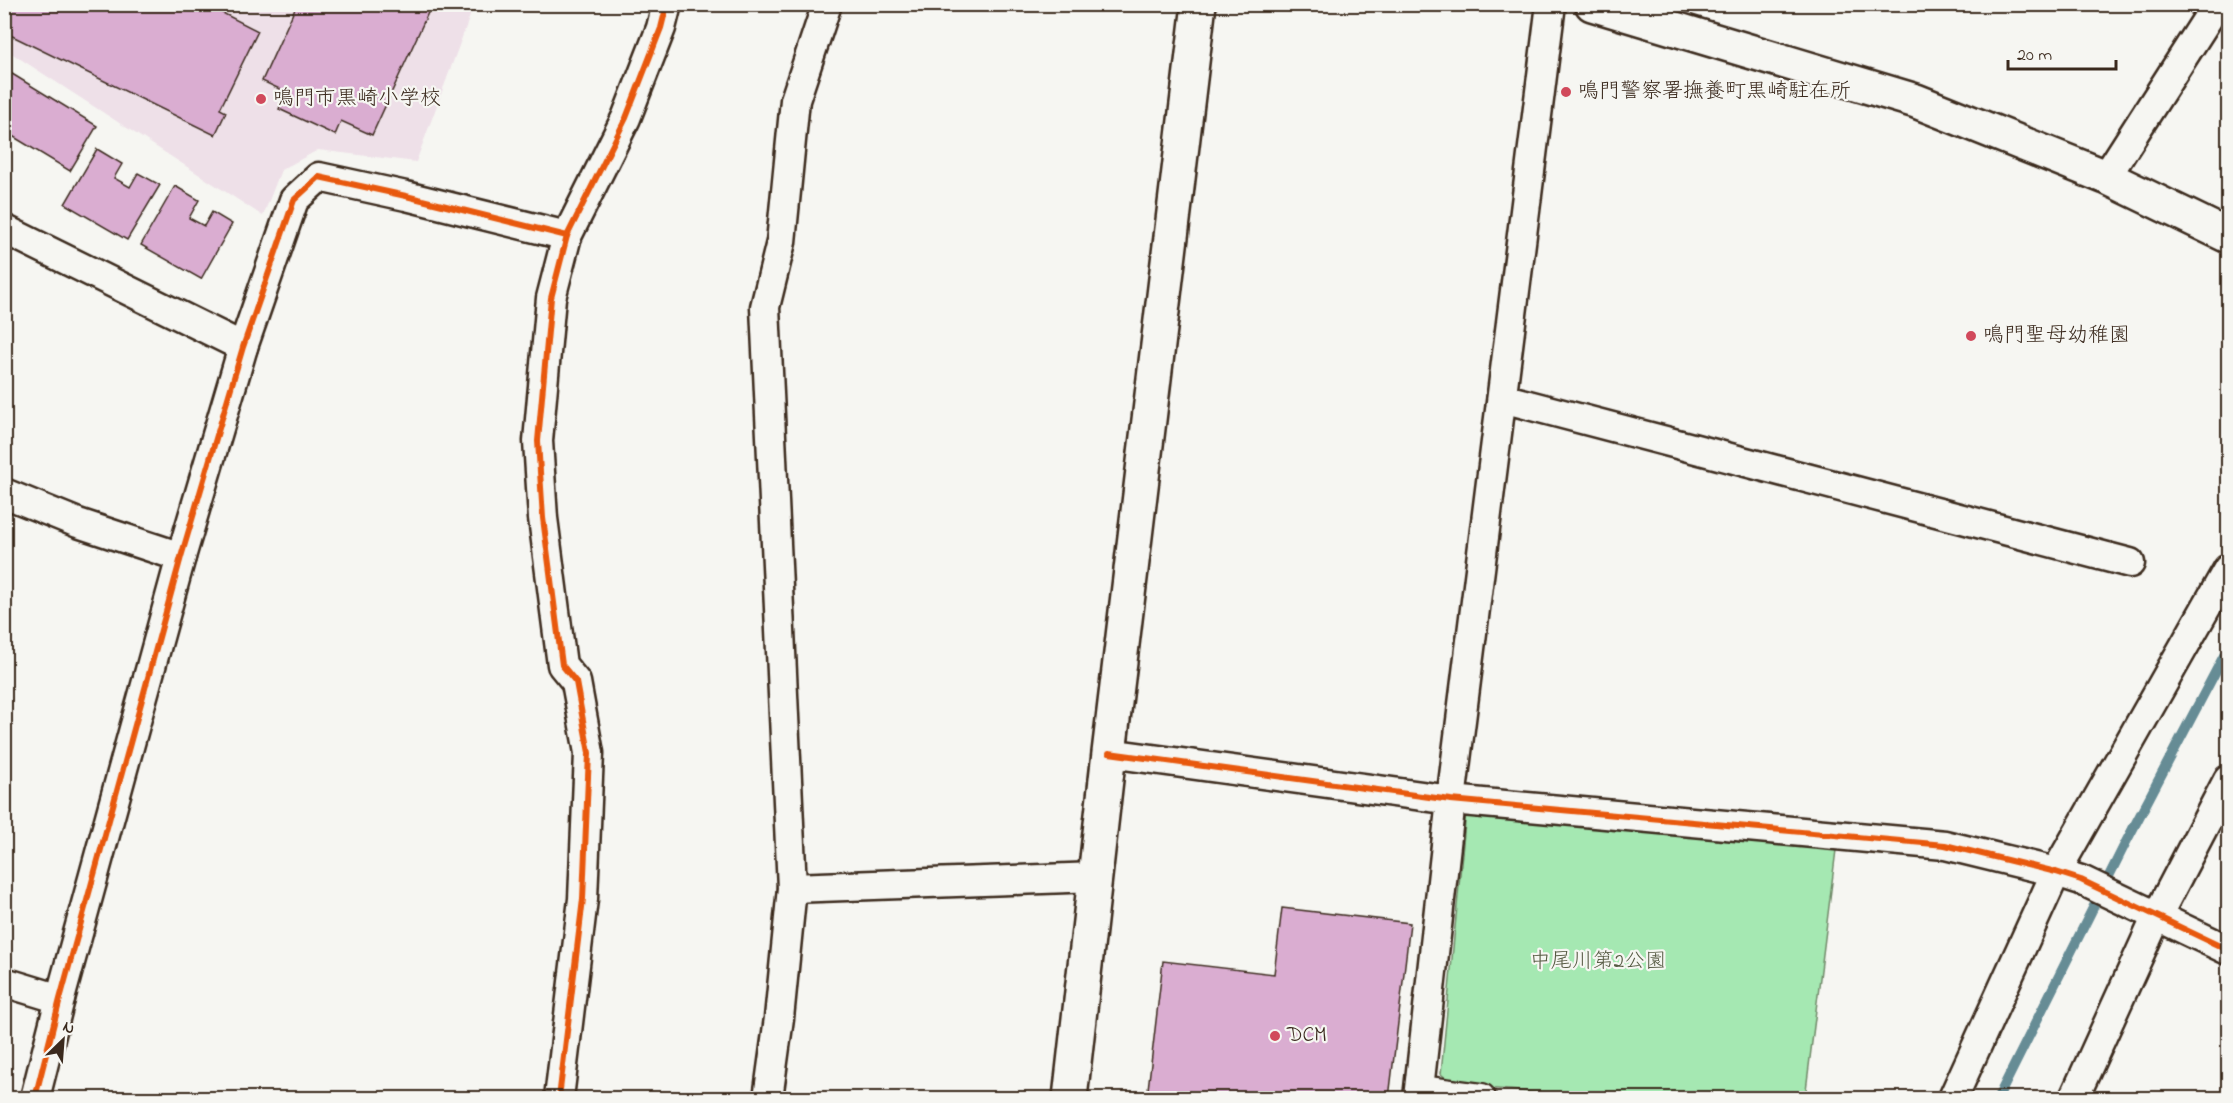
<svg xmlns="http://www.w3.org/2000/svg" width="2233" height="1103" viewBox="0 0 2233 1103" font-family="'Indie Flower','Klee One',sans-serif">
<rect width="100%" height="100%" fill="#f6f6f2"/>
<filter id="ink" filterUnits="userSpaceOnUse"><feTurbulence type="fractalNoise" baseFrequency=".0167" numOctaves="2"/><feDisplacementMap in="SourceGraphic" scale="12" xChannelSelector="R" yChannelSelector="G"/><feConvolveMatrix kernelMatrix="1 2 1 2 8 2 1 2 1" color-interpolation-filters="sRGB"/></filter>
<g filter="url(#ink)">
<path fill="#eee0e8" d="M4,5H474L416,162L318,150L281,170L263,216L5,49Z"/>
<path fill="#a5e8b2" stroke="#708968" stroke-width="1.5" d="M1466,812L1836,850L1805,1098H1596L1453,1085L1441,1074Z"/>
<g fill="none" stroke-linecap="round" stroke-linejoin="round">
<path stroke="#668c95" stroke-width="10" d="M1998,1098L2126,842L2228,648"/>
</g>
<g fill="#daadd1" stroke="#3b2a1e" stroke-width="1.5">
<path d="M4,4H205L258,31L220,109L226,112L215,135L4,32Z"/>
<path d="M297,4H432L372,135L341,121L335,135L279,109L286,92L262,81Z"/>
<path d="M4,69L97,126L70,171L4,131Z"/>
<path d="M97,149L122,164L114,178L130,187L138,173L160,185L127,240L65,204Z"/>
<path d="M175,186L199,200L189,218L204,226L212,212L232,224L201,279L141,245Z"/>
<path d="M1282,908L1410,923L1389,1098H1147L1163,961L1274,974Z"/>
</g>
<g fill="none" stroke-linecap="round" stroke-linejoin="round">
<defs>
<g id="street">
<path d="M2106,177L2217,4"/>
<path d="M4,229L243,347"/>
<path d="M1502,398L2130,563"/>
<path d="M4,493L78,523L181,557"/>
<path d="M1109,753L1451,800L1945,845L2056,872L2081,880L2228,950"/>
<path d="M792,888L1096,877"/>
<path d="M4,982L60,999"/>
<path d="M1420,1090L1481,1098"/>
<path d="M35,1098L60,999L181,557L243,347L294,200L319,177L406,196L567,236"/>
<path d="M559,1098L583,899L589,753L576,682L562,665L543,518L538,441L551,298L567,236L626,118L661,28L667,4"/>
<path d="M768,1098L779,1018L792,888L765,307L781,242L795,100L827,4"/>
<path d="M1418,1098L1451,800L1551,4"/>
<path d="M1953,1098L2056,872L2228,569"/>
<path d="M2074,1098L2157,916L2228,780"/>
</g>
<g id="secondary">
<path d="M1592,4L1916,101L2106,177L2228,236"/>
<path d="M1070,1098L1109,753L1199,4"/>
</g>
</defs>
<use href="#street" stroke="#3b2a1e" stroke-width="33"/>
<use href="#secondary" stroke="#3b2a1e" stroke-width="38"/>
<use href="#street" stroke="#f6f6f2" stroke-width="28"/>
<use href="#secondary" stroke="#f6f6f2" stroke-width="33"/>
<defs>
<g id="cycleway">
<path d="M1109,753L1451,800L1945,845L2056,872L2081,880L2228,950"/>
<path d="M35,1098L60,999L181,557L243,347L294,200L319,177L406,196L567,236"/>
<path d="M559,1098L583,899L589,753L576,682L562,665L543,518L538,441L551,298L567,236L626,118L661,28L667,4"/>
</g>
</defs>
<use href="#cycleway" stroke="#f6f6f2" stroke-width="10"/>
<use href="#cycleway" stroke="#e8590c" stroke-width="6"/>
</g>
</g>
<g fill="#d1495b" stroke="#f6f6f2" stroke-width="2">
<circle cx="1566" cy="92" r="6"/>
<circle cx="261" cy="99" r="6"/>
<circle cx="1971" cy="336" r="6"/>
<circle cx="1275" cy="1036" r="6"/>
</g>
<g text-anchor="middle" dominant-baseline="central" stroke-width="4.5" stroke-linejoin="round" paint-order="stroke">
<g font-size="21" fill="#3b2a1e" stroke="#f6f6f2" text-anchor="start">
<text x="1578" y="92">鳴門警察署撫養町黒崎駐在所</text>
<text x="273" y="99">鳴門市黒崎小学校</text>
<text x="1983" y="336">鳴門聖母幼稚園</text>
<text x="1287" y="1036">DCM</text>
</g>
<g font-size="21" fill="#565a43" stroke="#f6f6f2">
<text x="1598" y="962">中尾川第2公園</text>
</g>
</g>
<rect width="2233" height="1103" fill="none" stroke="#f6f6f2" stroke-width="24"/>
<rect x="12" y="12" width="2209" height="1079" fill="none" stroke="#3b2a1e" stroke-width="2" filter="url(#ink)"/>
<g transform="translate(63 1040) rotate(25)" stroke="#f6f6f2" stroke-width="4.5" paint-order="stroke">
<path d="M0-4.5L10 22L0 15L-10 22Z" fill="#3b2a1e"/>
<text y="-9" font-size="16" font-weight="bold" text-anchor="middle" fill="#3b2a1e">N</text>
</g>
<path d="M2008 60v9h108v-9" fill="none" stroke="#3b2a1e" stroke-width="3"/>
<text x="2017" y="60" font-size="18" fill="#3b2a1e" stroke="#f6f6f2" stroke-width="4.5" paint-order="stroke">20 m</text>
</svg>
